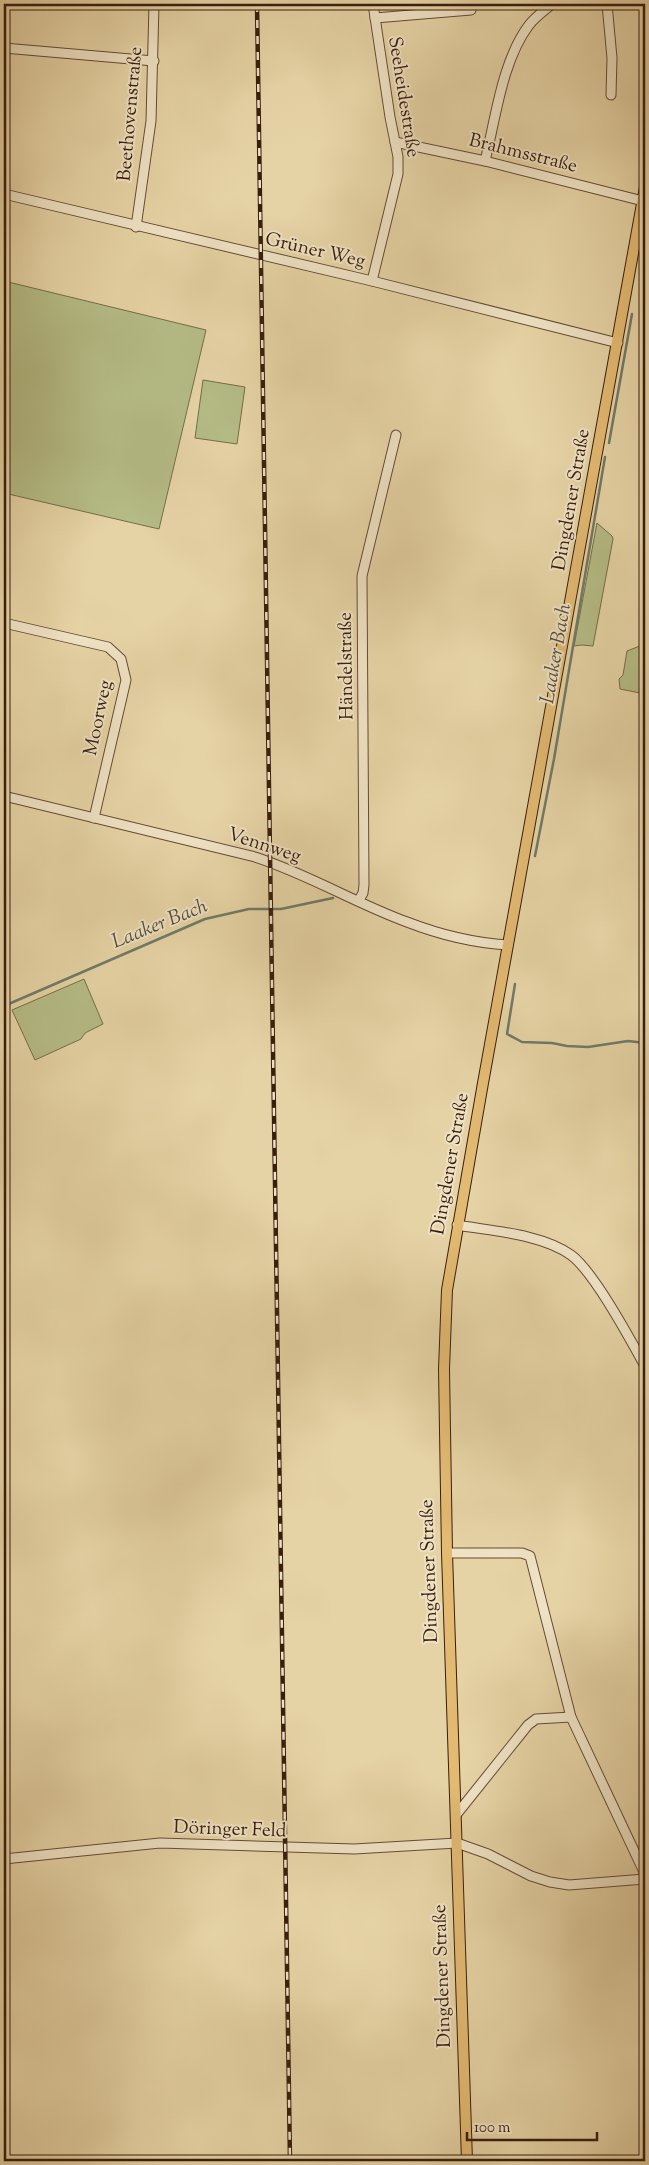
<svg xmlns="http://www.w3.org/2000/svg" width="649" height="2165" viewBox="0 0 649 2165" font-family="'Sorts Mill Goudy',serif">
<rect width="100%" height="100%" fill="#e6d3a5"/>
<filter id="stains"><feTurbulence type="fractalNoise" baseFrequency=".004" numOctaves="4"/><feColorMatrix values="0 0 0 0 .2 0 0 0 0 .09 0 0 0 0 .02 0 0 0 .5 -.17"/></filter>
<radialGradient id="worn" r=".72"><stop offset=".6" stop-color="#630" stop-opacity="0"/><stop offset="1" stop-color="#630" stop-opacity=".3"/></radialGradient>
<g fill="#b5bc86" stroke="#766d4a">
<path d="M4,281L206,330L159,529L4,493Z"/>
<path d="M203,380L245,387L237,444L195,438Z"/>
<path d="M597,523L612,536L613,539L593,646L582,645L574,646Z"/>
<path d="M645,644V694L620,689L619,679L623,675L627,651Z"/>
<path d="M84,979L103,1024L85,1033L81,1039L35,1060L12,1010Z"/>
</g>
<g fill="none" stroke-linecap="round" stroke-linejoin="round">
<g stroke="#707a69" stroke-width="2.5">
<path d="M609,443L632,314"/>
<path d="M535,856L554,759L605,457"/>
<path d="M515,984L507,1034L522,1042L552,1043L567,1046L588,1047L628,1041L645,1043"/>
<path d="M4,1006L205,919L249,909H281L333,898"/>
</g>
<defs>
<g id="minor">
<path d="M607,4L612,58L611,95"/>
<path d="M375,18L471,10"/>
<path d="M4,48L154,61"/>
<path d="M395,142L485,161L643,201"/>
<path d="M485,161C496,117 502,61 529,25C535,17 545,10 552,4"/>
<path d="M4,194L372,281L618,343"/>
<path d="M136,227L151,121L154,4"/>
<path d="M372,281L398,174V157L390,117L373,4"/>
<path d="M4,623L108,647L121,659L126,680L94,818"/>
<path d="M4,796L255,857C308,874 355,903 407,922C438,934 475,943 508,945"/>
<path d="M359,900L363,893L364,885L362,576L396,435"/>
<path d="M457,1225C492,1231 542,1234 571,1255C594,1272 630,1339 645,1366"/>
<path d="M447,1553H522L530,1556L571,1717L645,1874"/>
<path d="M456,1815L528,1725L536,1719L571,1717"/>
<path d="M4,1859L160,1843L354,1849L457,1843L488,1854L531,1876L550,1882L569,1885L645,1879"/>
</g>
<path id="major" d="M467,2161L447,1553L444,1369L447,1290L483,1083L645,187"/>
</defs>
<use href="#minor" stroke="#644b34" stroke-width="11"/>
<use href="#major" stroke="#381e0e" stroke-width="12"/>
<use href="#minor" stroke="#efe2c4" stroke-width="9"/>
<use href="#major" stroke="#e3ba72" stroke-width="10"/>
<defs>
<path id="rail" d="M257,4L290,2161"/>
</defs>
<use href="#rail" stroke="#381e0e" stroke-width="4.5"/>
<use href="#rail" stroke="#efe2c4" stroke-width="2.5" stroke-dasharray="8" stroke-linecap="butt"/>
</g>
<g text-anchor="middle" dominant-baseline="central" stroke-width="4" stroke-linejoin="round" paint-order="stroke">
<g font-size="19" fill="#381e0e" stroke="#efe2c4">
<text transform="translate(403 97) rotate(81)">Seeheidestraße</text>
<text transform="translate(131 114) rotate(-85)">Beethovenstraße</text>
<text transform="translate(523 154) rotate(14)">Brahmsstraße</text>
<text transform="translate(315 251) rotate(13)">Grüner Weg</text>
<text transform="translate(572 500) rotate(-80)">Dingdener Straße</text>
<text transform="translate(347 666) rotate(-91)">Händelstraße</text>
<text transform="translate(99 718) rotate(-78)">Moorweg</text>
<text transform="translate(264 846) rotate(18)">Vennweg</text>
<text transform="translate(451 1164) rotate(-80)">Dingdener Straße</text>
<text transform="translate(430 1571) rotate(-92)">Dingdener Straße</text>
<text transform="translate(230 1830) rotate(2)">Döringer Feld</text>
<text transform="translate(443 1976) rotate(-92)">Dingdener Straße</text>
</g>
<g font-size="20" font-style="italic" fill="#544c3c" stroke="#efe2c4">
<text transform="translate(557 654) rotate(-80)">Laaker Bach</text>
<text transform="translate(160 925) rotate(-22)">Laaker Bach</text>
</g>
</g>
<rect width="649" height="2165" fill="none" stroke="#e6d3a5" stroke-width="20"/>
<rect x="5" y="5" width="639" height="2155" fill="none" stroke="#381e0e" stroke-width="2.5"/>
<rect x="10" y="10" width="629" height="2145" fill="none" stroke="#381e0e"/>
<path d="M467 2132v8h130v-8" fill="none" stroke="#381e0e" stroke-width="2.5"/>
<text x="474" y="2132" font-size="15" fill="#381e0e" stroke="#efe2c4" stroke-width="4" paint-order="stroke">100 m</text>
<rect width="100%" height="100%" filter="url(#stains)"/>
<rect width="100%" height="100%" fill="url(#worn)"/>
</svg>
